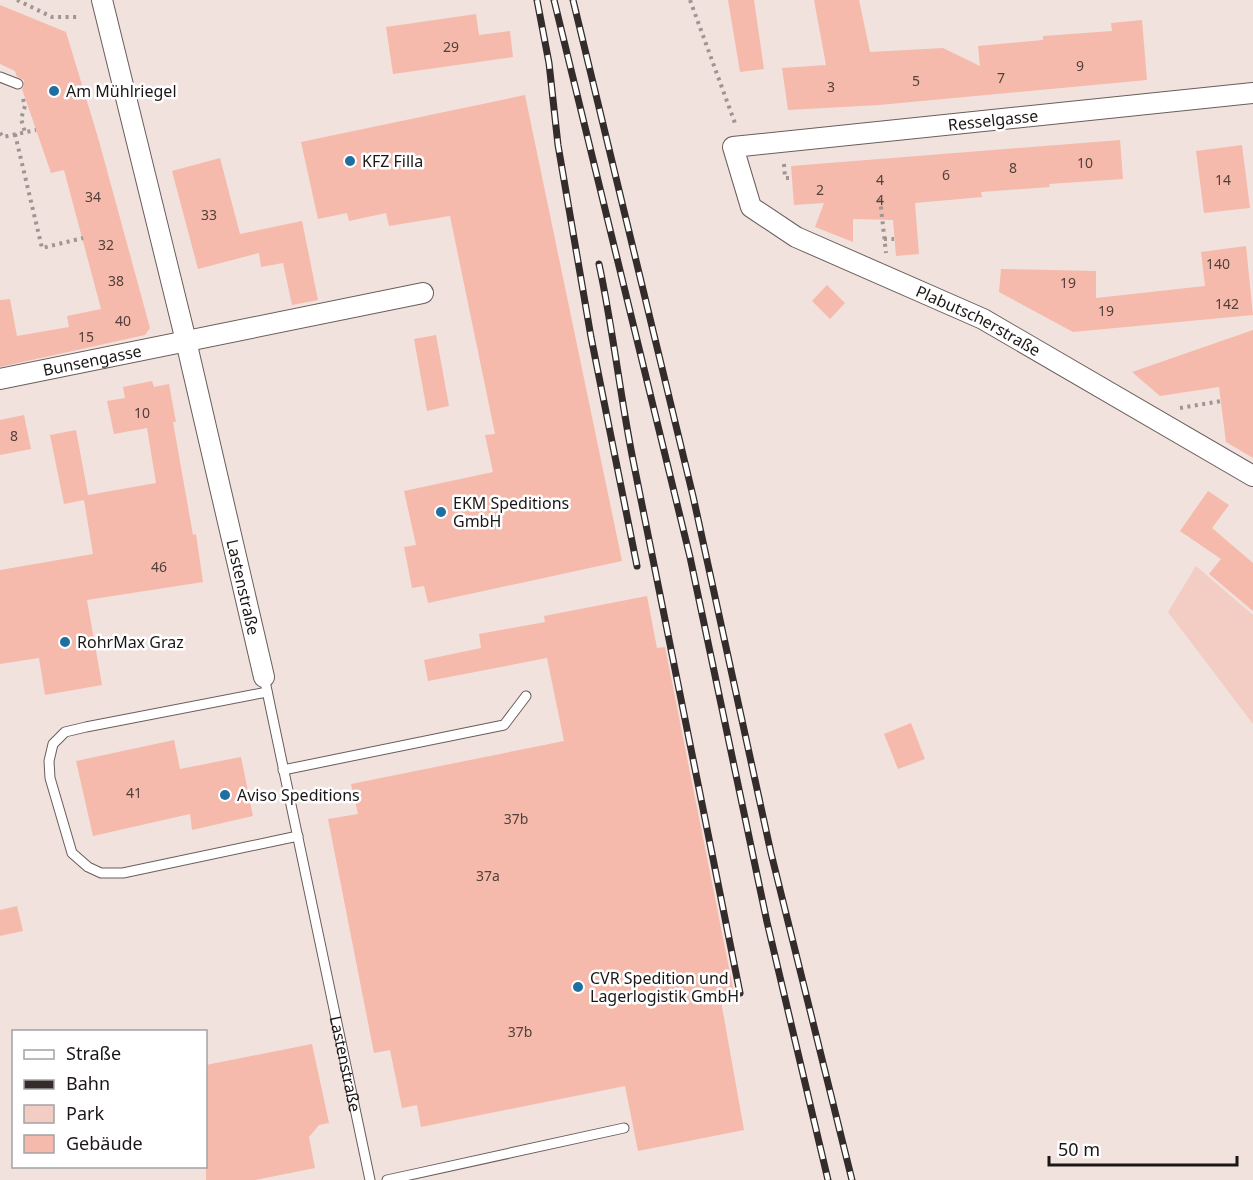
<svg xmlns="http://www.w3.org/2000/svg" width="1253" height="1180" viewBox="0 0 1253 1180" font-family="'Noto Sans',sans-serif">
<rect width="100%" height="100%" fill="#f1e2de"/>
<path fill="#f3cdc3" d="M1196,566L1253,615V724L1168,612Z"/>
<g fill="#f5baab">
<path d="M728,0H754L764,69L740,72Z"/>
<path d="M814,0H859L870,52L943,48L980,66L978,46L1043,40V36L1112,31L1111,23L1142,20L1147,80L879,105L788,110L782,68L826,65Z"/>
<path d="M0,5L66,32L99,141L150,328L145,335L0,367V300L10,299L17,336L69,327L67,316L101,309L64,170L51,173L22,89L24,86V80L17,77L15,71L0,64Z"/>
<path d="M476,14L479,35L510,31L513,57L393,74L386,27Z"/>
<path d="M525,95L622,561L428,603L424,586L412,588L404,547L416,545L404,491L493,472L485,435L495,434L450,216L389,226L386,213L349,221L347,213L318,219L301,142Z"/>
<path d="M1120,140L1123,179L1049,184L1050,187L981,192L982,197L915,203L919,254L896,256L893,220L853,219V242L815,227L824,203L794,205L791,166Z"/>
<path d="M1242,145L1250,208L1204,213L1196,151Z"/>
<path d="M220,158L240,234L302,221L318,300L292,305L283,263L261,267L259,253L198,269L172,171Z"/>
<path d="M1246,246L1253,315L1073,332L999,292L1001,269L1096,271V298L1205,286L1201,252Z"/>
<path d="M827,285L845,303L830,319L812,301Z"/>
<path d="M1253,330V458L1226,442L1219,387L1160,396L1132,372Z"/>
<path d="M436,335L449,406L427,411L414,339Z"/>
<path d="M152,381L154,387L169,384L176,422H173L193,535L196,534L203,582L87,600L102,685L45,695L39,658L0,664V570L93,554L84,500L64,504L50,435L76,430L88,495L156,483L147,428L114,434L107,401L125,398L123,387Z"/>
<path d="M24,415L31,449L0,455V420Z"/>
<path d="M1208,491L1229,505L1212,528L1253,563V611L1209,574L1221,559L1180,531Z"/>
<path d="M647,596L657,648L665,647L735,998L721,1001L744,1130L638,1151L625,1086L421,1127L417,1105L402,1108L390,1050L374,1053L328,819L358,814L351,784L564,741L547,658L428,681L424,660L481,648L479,634L545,622L544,616Z"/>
<path d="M911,723L925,759L898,769L884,734Z"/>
<path d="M174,740L180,769L241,757L253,816L192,830L190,814L93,836L76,761Z"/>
<path d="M17,906L23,931L0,936V910Z"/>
<path d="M312,1044L329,1123L319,1125L309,1137L315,1168L255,1180H206V1065Z"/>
</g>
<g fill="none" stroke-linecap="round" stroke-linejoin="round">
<defs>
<g id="lane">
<path d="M0,77L18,84"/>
<path id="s1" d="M266,686L370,1180"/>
<path d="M267,692L86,727L65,732L53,744L49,761L50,778L72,853L88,867L101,873H123L298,836"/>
<path d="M283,770L504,725L526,696"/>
<path d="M387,1180L624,1128"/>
</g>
<g id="street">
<path id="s2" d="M102,0L186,341L264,677"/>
<path id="s3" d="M1253,93L733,147L751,207L796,237L983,319L1253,476"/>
<path id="s4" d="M0,379L423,293"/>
</g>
</defs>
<use href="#lane" stroke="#6a5d5a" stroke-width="11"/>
<use href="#street" stroke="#6a5d5a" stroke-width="22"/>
<g stroke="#a09592" stroke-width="4" stroke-dasharray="3 4.5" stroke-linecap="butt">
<path d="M17,0L52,17H78"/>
<path d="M690,0L736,126"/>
<path d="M23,99L25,106L21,119L25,132"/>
<path d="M0,133L3,137L36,130"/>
<path d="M15,134L42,248L83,238"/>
<path d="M784,164L785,178H792"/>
<path d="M880,199L886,253"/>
<path d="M884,239H894"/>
<path d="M1180,408L1221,401"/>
</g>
<use href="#lane" stroke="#fff" stroke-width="9"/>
<use href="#street" stroke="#fff" stroke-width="20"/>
<defs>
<g id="rail">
<path d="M537,0L549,63L558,145L591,337L637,566"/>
<path d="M554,0L690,557L767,922L828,1180"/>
<path d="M573,0L693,496L771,853L852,1180"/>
<path d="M599,264C613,329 620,395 633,460L740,993"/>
</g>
</defs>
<use href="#rail" stroke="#332c2b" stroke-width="7"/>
<use href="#rail" stroke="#fff" stroke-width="4.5" stroke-dasharray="14" stroke-linecap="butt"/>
</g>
<g fill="#1f70a1" stroke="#fff" stroke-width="2">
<circle cx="54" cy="91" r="6"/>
<circle cx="350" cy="161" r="6"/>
<circle cx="441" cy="512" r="6"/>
<circle cx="65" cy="642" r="6"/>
<circle cx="225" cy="795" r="6"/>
<circle cx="578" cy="987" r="6"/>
</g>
<g text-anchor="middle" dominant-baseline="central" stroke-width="5" stroke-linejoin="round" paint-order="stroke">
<g font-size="14" fill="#52403b">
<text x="451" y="46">29</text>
<text x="1080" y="65">9</text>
<text x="1001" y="77">7</text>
<text x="916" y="80">5</text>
<text x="831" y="86">3</text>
<text x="1085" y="162">10</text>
<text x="1013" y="167">8</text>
<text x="946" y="174">6</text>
<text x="880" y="179">4</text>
<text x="1223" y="179">14</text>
<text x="820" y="189">2</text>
<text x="93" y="196">34</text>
<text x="880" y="199">4</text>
<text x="209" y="214">33</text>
<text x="106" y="244">32</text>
<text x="1218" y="263">140</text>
<text x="116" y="280">38</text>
<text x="1068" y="282">19</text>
<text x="1227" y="303">142</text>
<text x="1106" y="310">19</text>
<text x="123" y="320">40</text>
<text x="86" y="336">15</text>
<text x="142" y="412">10</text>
<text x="14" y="435">8</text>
<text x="159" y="566">46</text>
<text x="134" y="792">41</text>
<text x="516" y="818">37b</text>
<text x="488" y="875">37a</text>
<text x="520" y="1031">37b</text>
</g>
<g font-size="16" fill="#1c1716" stroke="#fff" text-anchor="start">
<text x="66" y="91">Am Mühlriegel</text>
<text x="362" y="161">KFZ Filla</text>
<text x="453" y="503">EKM Speditions<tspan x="453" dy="18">GmbH</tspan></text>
<text x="77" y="642">RohrMax Graz</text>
<text x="237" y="795">Aviso Speditions</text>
<text x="590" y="978">CVR Spedition und<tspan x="590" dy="18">Lagerlogistik GmbH</tspan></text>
</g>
<g font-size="16" fill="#1c1716" stroke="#fff">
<text transform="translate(993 120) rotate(-6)">Resselgasse</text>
<text stroke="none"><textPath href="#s3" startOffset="840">Plabutscherstraße</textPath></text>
<text stroke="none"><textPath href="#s4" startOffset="94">Bunsengasse</textPath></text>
<text stroke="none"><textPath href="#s2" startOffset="604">Lastenstraße</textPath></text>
<text stroke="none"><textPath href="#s1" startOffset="386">Lastenstraße</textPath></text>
</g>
</g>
<rect x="12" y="1030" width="195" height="138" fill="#ffffff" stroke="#a4a2a2" stroke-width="1.5"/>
<rect x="24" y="1050" width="30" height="9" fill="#ffffff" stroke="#a4a2a2" stroke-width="1.5"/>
<text x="66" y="1060" font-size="18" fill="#1c1716">Straße</text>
<rect x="24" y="1080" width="30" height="9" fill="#332c2b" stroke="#a4a2a2" stroke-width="1.5"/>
<text x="66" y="1090" font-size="18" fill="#1c1716">Bahn</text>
<rect x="24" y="1105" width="30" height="18" fill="#f3cdc3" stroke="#a4a2a2" stroke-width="1.5"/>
<text x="66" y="1120" font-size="18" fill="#1c1716">Park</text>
<rect x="24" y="1135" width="30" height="18" fill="#f5baab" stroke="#a4a2a2" stroke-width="1.5"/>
<text x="66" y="1150" font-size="18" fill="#1c1716">Gebäude</text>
<path d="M1049 1156v9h188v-9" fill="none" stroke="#1c1716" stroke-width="3"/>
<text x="1058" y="1156" font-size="18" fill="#1c1716" stroke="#ffffff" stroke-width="4.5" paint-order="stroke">50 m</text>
</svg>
